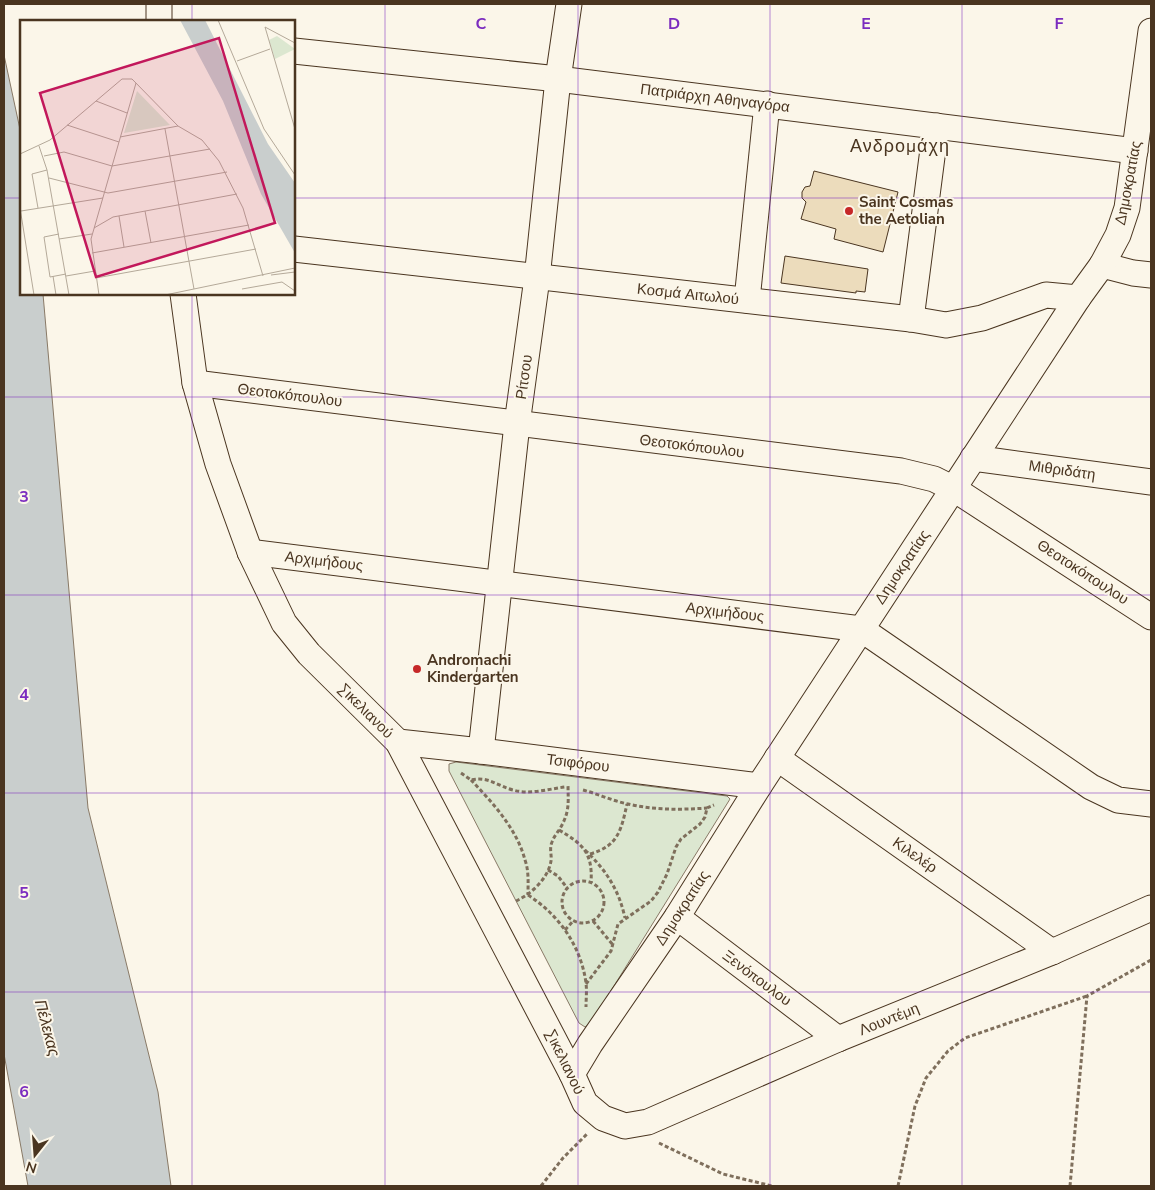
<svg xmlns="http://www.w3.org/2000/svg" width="1155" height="1190" viewBox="0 0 1155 1190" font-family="'Nunito Sans',sans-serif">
<rect width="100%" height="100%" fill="#fbf6e9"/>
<path fill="#dce7d0" stroke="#887966" d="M456,762L727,796L730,799L591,1023L585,1027L579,1023L449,771V764Z"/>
<path fill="#c9cecd" stroke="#887966" d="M4,55L21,134V294H43L88,808L158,1092L171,1186H28L4,1054Z"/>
<g fill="#ecdcbc" stroke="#4a3520">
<path d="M814,171L898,192L883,252L834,239L836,229L801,219L806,202L802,198V192L805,187L810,186Z"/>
<path d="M785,256L868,269L865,292L856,291V293L781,283Z"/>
</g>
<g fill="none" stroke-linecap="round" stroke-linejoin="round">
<defs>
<g id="minor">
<path d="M159,21V4"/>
<path d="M294,51L558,79L1135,151"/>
<path d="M294,249L911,319L946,325L982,318L1046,295L1078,298"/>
<path d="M1102,265L1133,273L1151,275"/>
<path d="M183,294L195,383L218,464L250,552L284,623L309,654L398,742L572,1074L585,1103L603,1118L625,1126L648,1122L838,1039L1052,952L1151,908"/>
<path d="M747,300L767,104"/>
<path d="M911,319L936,126"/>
<path d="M195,383L901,471L934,479L954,489L1151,617"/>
<path d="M973,458L1151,482"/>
<path d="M250,552L861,629L1091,787L1118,800L1151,804"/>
<path d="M398,742L481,751L759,786"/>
<path d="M481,751L517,424L537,278L558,79L569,4"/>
<path d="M777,758L1052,952"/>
<path d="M677,917L838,1039"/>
<path d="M572,1074L590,1044L677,917L759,786L1078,298L1102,265L1118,235L1127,208L1151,31"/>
</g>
</defs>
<use href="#minor" stroke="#4a3520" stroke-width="27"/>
<g stroke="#7f6f5c" stroke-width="3" stroke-dasharray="4 2.5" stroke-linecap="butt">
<path d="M461,773L471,780C489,776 497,786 513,790C530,795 548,789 565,787"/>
<path d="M471,780C492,802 517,829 525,860C529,871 528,883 528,895"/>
<path d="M583,790C598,794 613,801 628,804C654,810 680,810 707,808"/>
<path d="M559,830C583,844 593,853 591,883"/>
<path d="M585,850C606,870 619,890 625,918"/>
<path d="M590,854C618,846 621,831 627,804"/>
<path d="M548,870L558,876L567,888"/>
<circle cx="583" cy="902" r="21"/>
<path d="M528,895C559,915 581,946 586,983C587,991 586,999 586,1007"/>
<path d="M516,901C531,894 548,879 551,861C552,855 549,849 552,842C554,836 559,831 562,825C570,810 568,800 568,784"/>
<path d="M593,921L613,945"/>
<path d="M565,930L573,921"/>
<path d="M586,984L611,951L618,924L651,901L658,892L667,874L676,847L681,839L700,824L705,817L707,808L714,805"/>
<path d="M659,1143L723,1174L772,1186"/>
<path d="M541,1186L563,1158L587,1134"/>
<path d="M898,1186L915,1106L926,1078L948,1051L965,1038L1087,996"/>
<path d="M1070,1186L1087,996L1151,960"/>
</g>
<use href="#minor" stroke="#fbf6e9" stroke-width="25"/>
</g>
<path fill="none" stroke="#7b2cbf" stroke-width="1" stroke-opacity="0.55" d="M192,4V21M385,4V1186M578,4V1186M770,4V1186M962,4V1186M4,198H21M294,198H1151M192,294V1186M4,397H1151M4,595H1151M4,793H1151M4,992H1151"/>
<g fill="#c62828" stroke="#fbf6e9" stroke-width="2">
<circle cx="849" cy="211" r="5"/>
<circle cx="417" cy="669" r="5"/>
</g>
<g text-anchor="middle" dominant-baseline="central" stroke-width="4" stroke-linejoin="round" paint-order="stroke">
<g font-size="15" fill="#4a3520" stroke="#fbf6e9">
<text transform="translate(715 98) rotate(7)">Πατριάρχη Αθηναγόρα</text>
<text transform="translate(1128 183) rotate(-79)">Δημοκρατίας</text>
<text transform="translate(688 294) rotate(6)">Κοσμά Αιτωλού</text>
<text transform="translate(524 377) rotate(-82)">Ρίτσου</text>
<text transform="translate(290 395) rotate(7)">Θεοτοκόπουλου</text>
<text transform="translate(692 446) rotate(7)">Θεοτοκόπουλου</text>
<text transform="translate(1062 470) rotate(8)">Μιθριδάτη</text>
<text transform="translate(324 561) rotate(7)">Αρχιμήδους</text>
<text transform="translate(902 567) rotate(-56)">Δημοκρατίας</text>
<text transform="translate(1083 572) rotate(33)">Θεοτοκόπουλου</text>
<text transform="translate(725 612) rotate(7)">Αρχιμήδους</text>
<text transform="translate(366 711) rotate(45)">Σικελιανού</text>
<text transform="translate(578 763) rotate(7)">Τσιφόρου</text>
<text transform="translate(915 855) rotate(35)">Κιλελέρ</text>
<text transform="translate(682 908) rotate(-57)">Δημοκρατίας</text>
<text transform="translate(757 978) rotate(37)">Ξενόπουλου</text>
<text transform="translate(889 1019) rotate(-22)">Λουντέμη</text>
<text transform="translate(565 1062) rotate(64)">Σικελιανού</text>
</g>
<g font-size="15" font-weight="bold" fill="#4a3520" stroke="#fbf6e9" text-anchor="start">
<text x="859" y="202">Saint Cosmas<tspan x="859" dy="17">the Aetolian</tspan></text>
<text x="427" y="660">Andromachi<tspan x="427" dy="17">Kindergarten</tspan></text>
</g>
<g font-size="16" font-style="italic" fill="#4a3520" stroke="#fbf6e9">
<text transform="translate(47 1028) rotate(75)">Πέλεκας</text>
</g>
<g font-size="18" letter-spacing="1" fill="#4a3520" stroke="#fbf6e9">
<text x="900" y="146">Ανδρομάχη</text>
</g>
</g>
<g transform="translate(20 20)">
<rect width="275" height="275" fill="#fbf6e9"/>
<path d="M257,16L275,29L255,39L249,20ZM117,71L149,104L150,105L104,113Z" fill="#dce7d0"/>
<path d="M160,0H185L248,124L275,163V233L241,174L203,81Z" fill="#c9cecd"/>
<path fill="none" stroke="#b4a999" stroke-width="1" d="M198,0L244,109L275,155M245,7L275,109M245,7L275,23M217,41L250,29M76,81L107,93M47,105L99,122M145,109L174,269M100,117L158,106M19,126L27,150L49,275M0,134L30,120L102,59H112L158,106L182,120L199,141L223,188L243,256M24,136L44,132L92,146L190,129M29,158L88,173L207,152M0,188L14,275M18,188L12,154L27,150M1,191L83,178M125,191L131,223M99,196L104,227M74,208L93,197L217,174M39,214L24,217L30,257L46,254M39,219L72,214M72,233L229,205M251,255L275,252M33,256L36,275M46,256L75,251M76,258L236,229M222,269L262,262L275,271M79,275L71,219L116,63M145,275L275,248"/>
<path fill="#c2185b" fill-opacity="0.15" stroke="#c2185b" stroke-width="2.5" d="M199,18L255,203L76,257L20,73Z"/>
<rect width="275" height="275" fill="none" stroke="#4a3520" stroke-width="2.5"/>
</g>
<g font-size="16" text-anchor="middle" font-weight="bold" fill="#7b2cbf" stroke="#fbf6e9" stroke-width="4" stroke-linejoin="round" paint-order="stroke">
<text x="481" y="29">C</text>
<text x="674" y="29">D</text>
<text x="866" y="29">E</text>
<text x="1059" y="29">F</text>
<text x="24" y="502">3</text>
<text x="24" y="700">4</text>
<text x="24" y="898">5</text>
<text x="24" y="1097">6</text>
</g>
<rect width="1155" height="1190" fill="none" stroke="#4a3520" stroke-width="10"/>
<g transform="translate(35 1155) rotate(197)" stroke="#fbf6e9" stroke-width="4" paint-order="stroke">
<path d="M0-4L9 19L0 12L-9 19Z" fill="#4a3520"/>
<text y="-8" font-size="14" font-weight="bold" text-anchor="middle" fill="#4a3520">N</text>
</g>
</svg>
